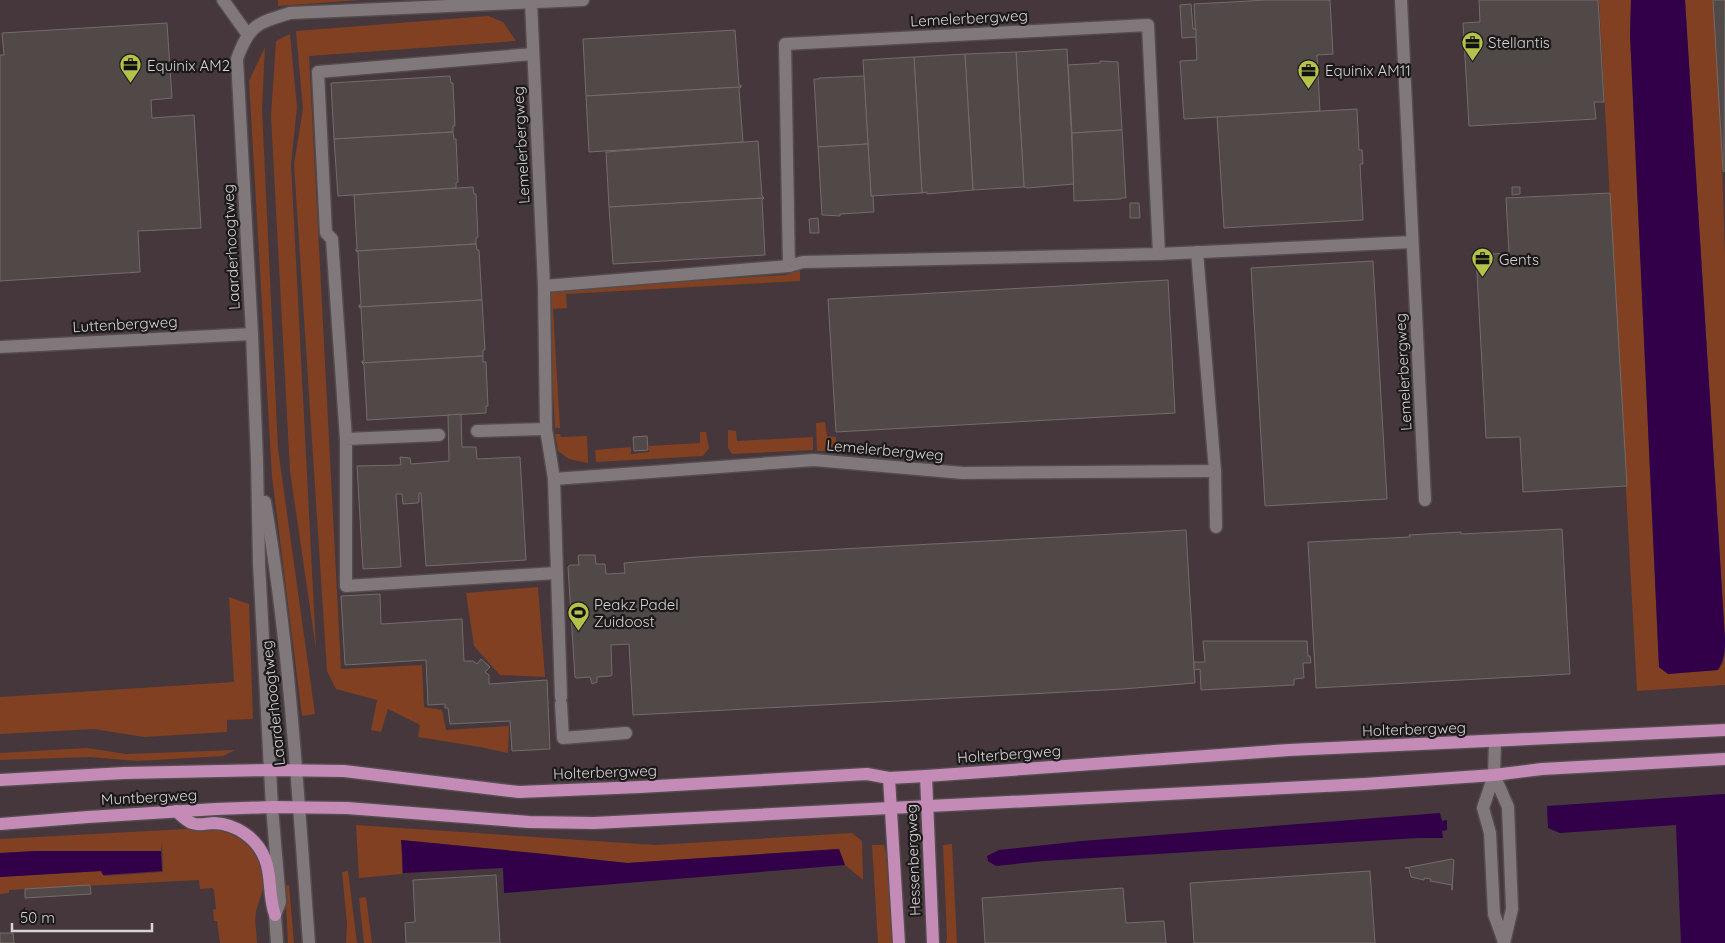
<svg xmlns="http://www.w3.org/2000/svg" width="1725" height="943" viewBox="0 0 1725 943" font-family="Quicksand,sans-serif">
<rect width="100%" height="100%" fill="#373032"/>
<rect fill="#45373c" x="0" y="0" width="1725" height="943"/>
<g fill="#814021">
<path d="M278,0H361L278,6Z"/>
<path d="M1599,0H1631L1630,34L1659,667L1668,674L1718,670L1723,663L1725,652V685L1637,691Z"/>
<path d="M1685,0H1717L1725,257V639Z"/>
<path d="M488,16L503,22L516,41L309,56L341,669L422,665L424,707L442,710L446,730L509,726L508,753L480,747L418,737L420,725L388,709L381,732L371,730L377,700L336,689L327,671L294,164L303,109L296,31Z"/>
<path d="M290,34L297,107L291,164L316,649L290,471L271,116L276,41Z"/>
<path d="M265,47L262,109L278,449L315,714L302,716L272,476L249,81Z"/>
<path d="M800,269V281L566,294L567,308L553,309L560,428H555L549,325L550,295L555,289L786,275Z"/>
<path d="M825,422L827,436L836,437V451H817L816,423Z"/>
<path d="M728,430L736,431L737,441L813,437V450L732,454L728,448Z"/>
<path d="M700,432H706L709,448L703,456L596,462L595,450L631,447V454L649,452V446L700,443Z"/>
<path d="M555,434H560L561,437L587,436L588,463L569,459L558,451Z"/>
<path d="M538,587L545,677L500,675L474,646L466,593Z"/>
<path d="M229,597L249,604L253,719L227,720V732L144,737L94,729L0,734V697L234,682Z"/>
<path d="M87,748L126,754L235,750L223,756L138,761L90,757L0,760V753Z"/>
<path d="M356,825L656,845L852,833L862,841L863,880L845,865L839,849L627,863L402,840V874L359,878Z"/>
<path d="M205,828C235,830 264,849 264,882C263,893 258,902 256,912C254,922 257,933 257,943H220L217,921H214L213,910L216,909L214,890L212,888L200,889L199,880L9,890V893L0,894V877L101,871L104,876L163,872L162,843L161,851H36L0,853V839Z"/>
<path d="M952,844L957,943H946L947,937L943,845Z"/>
<path d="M872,845H884L891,875L894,943H878Z"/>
<path d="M348,871L357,943H346L347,924L342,872Z"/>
<path d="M289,885L294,943H288L285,886Z"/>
<path d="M366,897L372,943H364L359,898Z"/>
</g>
<g fill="#310049">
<path d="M1631,0H1685L1725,639C1725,651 1724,660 1718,670L1668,674L1659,667L1630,34Z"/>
<path d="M1725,794V943H1681L1676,825L1560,833L1548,828L1547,806Z"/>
<path d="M1440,813L1442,821L1447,820V830L1442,831L1443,838H1418L1043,861L996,866L988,861L987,856L999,850L1082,841Z"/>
<path d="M401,840L535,853L627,863L839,849L845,865L504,893L503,868L403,873Z"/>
<path d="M36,851H161L162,871L103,875L101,871L0,877V853Z"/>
</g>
<g fill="#514948" stroke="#746b6b">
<path d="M1267,0H1330L1333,54L1317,55L1320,111L1184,119L1180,61L1197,60L1194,4Z"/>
<path d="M1479,0H1598L1604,102H1594L1596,119L1469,126L1463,23L1480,22Z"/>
<path d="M1713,0H1725L1724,172L1723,171Z"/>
<path d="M1191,4L1193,29H1196V37L1182,38L1180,5Z"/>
<path d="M167,23L172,98L151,100L152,118L194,115L201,228L138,231L140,272L0,281V55H4L2,33Z"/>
<path d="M735,30L739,85H741V87L586,96L583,39Z"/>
<path d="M1067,49L1074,184L1027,188L1024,187L1016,52Z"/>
<path d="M1016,52L1024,187L973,190L965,54Z"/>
<path d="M965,54L973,190L927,194V192L922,193L914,57Z"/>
<path d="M914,57L922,193L871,196L863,60Z"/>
<path d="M1100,61L1118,62L1122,130L1072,133L1068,65L1100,63Z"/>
<path d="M450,76L451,83H453L455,126H453V132L334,139L331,83Z"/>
<path d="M864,76L868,144L818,147L814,79H819V78Z"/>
<path d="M741,87L739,89L743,142L589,152L586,96Z"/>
<path d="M1357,109L1359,150H1362L1363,164H1360L1363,220L1224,228L1217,117Z"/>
<path d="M1122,130L1126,198H1121V199L1074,201L1072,133Z"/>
<path d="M453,132L454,139H456L458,182L456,183V188L338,196L334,139Z"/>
<path d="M758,141L762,196L764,198L609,207L606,152Z"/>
<path d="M868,144L871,196H873L874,212L840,214V216L822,215L818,147Z"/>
<path d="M473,187L474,194H476L478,237L476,238V244L356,251V249H357L354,195Z"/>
<path d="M1512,187H1520V194L1512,195Z"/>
<path d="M1610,193L1627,486L1523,492L1520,437L1486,438L1476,255L1509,253L1506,198Z"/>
<path d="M764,198L762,200L765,255L613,264L609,207Z"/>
<path d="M1130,203H1139L1140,218H1130Z"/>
<path d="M818,218L819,233H810L809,219Z"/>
<path d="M476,244L477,250H479L482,300L359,307V305H361L359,272L358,252L356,251Z"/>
<path d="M1373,261L1387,499L1265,506L1251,268Z"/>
<path d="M1168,280L1175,413L836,432L828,299Z"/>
<path d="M482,300L485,350H483V356L362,363V361H364L361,308L359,307Z"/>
<path d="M483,356V362H486L488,406H486V413L367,420L364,365L362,363Z"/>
<path d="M461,414L462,447H476L477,459L520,457L526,560L426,566L421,493H419V501L418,503L403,504L402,494H396L401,567L363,569L357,466L401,465L400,457L410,458L411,464L449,461L448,415Z"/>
<path d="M647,436L648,450L634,451L633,437Z"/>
<path d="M1562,529L1570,674L1316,688L1308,542L1410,537L1409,535L1461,532V534Z"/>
<path d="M1186,530L1195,683L1123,689L633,715L629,644L611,645L612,675L611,676L597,677V682L592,684L590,677L576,678L575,677L568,567L570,565H579L578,556L579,555H595L596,564H605L606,574L625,573L624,563L697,557Z"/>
<path d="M380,594L381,624L462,619L464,661H473L477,664L481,659L490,667L485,672L489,675V684L547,680L550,749L512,751L510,721L450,724L448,708H445V704L428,705L426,660L345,665L341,596Z"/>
<path d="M1203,641H1307L1308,656H1310L1311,663H1303L1304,678L1294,679V685L1201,690L1200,669L1194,670V662H1205Z"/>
<path d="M1452,859L1454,860L1452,890V885L1430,881L1431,879L1424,878V880L1411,877L1409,868H1405Z"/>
<path d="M1370,871L1375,943H1194L1190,883Z"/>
<path d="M496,875L500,943H406L405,923L415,922L413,880Z"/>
<path d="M90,885L91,894L25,898V889Z"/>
<path d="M1123,888L1126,923L1164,921L1166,943H985L982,898Z"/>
<path d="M0,933H13L14,943H0Z"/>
</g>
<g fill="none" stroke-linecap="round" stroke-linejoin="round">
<defs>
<g id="minor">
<path d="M223,0L248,35"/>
<path d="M1401,0L1425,500"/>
<path d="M531,2L544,286L546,429L554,479L561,697"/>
<path d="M1197,252L1215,471L1216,527"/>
<path d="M789,266L785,44L1148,25L1159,254"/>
<path d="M544,286L789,266L803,262L1159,254L1412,242"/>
<path d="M0,347L252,334"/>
<path d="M477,431L546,429"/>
<path d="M439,435L346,439V586L556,573"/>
<path d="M346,439L332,239L326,233L318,72L533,54"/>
<path d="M554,479L814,460L963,473L1215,471"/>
<path d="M265,502C290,648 298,796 309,943"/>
<path d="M561,704L563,738L626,733"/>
<path d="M1495,742L1494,775L1483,808L1490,833L1494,914L1504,942"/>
<path d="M1494,775L1508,807L1512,909L1504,943"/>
<path d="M277,943L275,915L280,902L272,807L259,563L257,461L252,334L237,59C249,25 257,23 290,13L583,0"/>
</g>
<g id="major">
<path d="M926,776L933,943"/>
<path d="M889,778L899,943"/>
<path d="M0,780L124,773L271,770L344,771L519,792L640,787L867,774L889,778L926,776L1289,750L1725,730"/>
<path d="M176,811C181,815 186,821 192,823C198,826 208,823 214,823C236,824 257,838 265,859C272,876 268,896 275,915"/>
<path d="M0,824L88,817L216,809L272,807L347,808L529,822L594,823L1365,784L1494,775L1542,769L1725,759"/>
</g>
</defs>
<use href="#minor" stroke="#524c4e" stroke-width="15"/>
<use href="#major" stroke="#524c4e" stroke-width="15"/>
<use href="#minor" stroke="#81787b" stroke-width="12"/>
<use href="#major" stroke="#c48bb7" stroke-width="12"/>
</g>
<defs>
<symbol id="office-pin" viewBox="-11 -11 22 30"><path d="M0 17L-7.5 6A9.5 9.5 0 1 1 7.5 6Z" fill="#b4c24a" stroke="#1c191a"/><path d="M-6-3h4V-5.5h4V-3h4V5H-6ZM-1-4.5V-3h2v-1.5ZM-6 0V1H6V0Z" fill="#111"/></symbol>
<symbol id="stadium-pin" viewBox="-11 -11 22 30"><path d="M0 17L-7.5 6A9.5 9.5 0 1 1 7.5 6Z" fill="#b4c24a" stroke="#1c191a"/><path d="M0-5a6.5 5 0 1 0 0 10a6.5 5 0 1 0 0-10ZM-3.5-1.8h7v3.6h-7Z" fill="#111"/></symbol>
</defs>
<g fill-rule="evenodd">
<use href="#office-pin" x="1460" y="30" width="25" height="34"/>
<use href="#office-pin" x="118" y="52" width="25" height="34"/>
<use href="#office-pin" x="1296" y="58" width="25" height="34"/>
<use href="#office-pin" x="1470" y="246" width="25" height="34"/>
<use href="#stadium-pin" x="566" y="600" width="25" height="34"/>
</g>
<g text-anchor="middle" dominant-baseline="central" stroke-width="4.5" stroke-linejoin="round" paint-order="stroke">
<g font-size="15" fill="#d8d3d5" stroke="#1c191a">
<text transform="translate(969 18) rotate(-3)">Lemelerbergweg</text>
<text transform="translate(521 145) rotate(-93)">Lemelerbergweg</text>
<text transform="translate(231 247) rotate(-93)">Laarderhoogtweg</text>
<text transform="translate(125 324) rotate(-3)">Luttenbergweg</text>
<text transform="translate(1403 372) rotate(-93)">Lemelerbergweg</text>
<text transform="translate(885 450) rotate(5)">Lemelerbergweg</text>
<text transform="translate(273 703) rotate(-96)">Laarderhoogtweg</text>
<text transform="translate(1414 729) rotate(-2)">Holterbergweg</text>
<text transform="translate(1009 754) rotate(-4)">Holterbergweg</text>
<text transform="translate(605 772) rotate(-2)">Holterbergweg</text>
<text transform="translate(149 797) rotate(-3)">Muntbergweg</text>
<text transform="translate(913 860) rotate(-92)">Hessenbergweg</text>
</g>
<g font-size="15" fill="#d8d3d5" stroke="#1c191a" text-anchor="start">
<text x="1488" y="42">Stellantis</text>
<text x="147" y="65">Equinix AM2</text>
<text x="1325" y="70">Equinix AM11</text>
<text x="1499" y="259">Gents</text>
<text x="594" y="604">Peakz Padel<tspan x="594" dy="17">Zuidoost</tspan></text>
</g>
</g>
<path d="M12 923v8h140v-8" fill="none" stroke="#d8d3d5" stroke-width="2.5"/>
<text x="20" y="923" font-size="15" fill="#d8d3d5" stroke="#1c191a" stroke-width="4" paint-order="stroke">50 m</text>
</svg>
